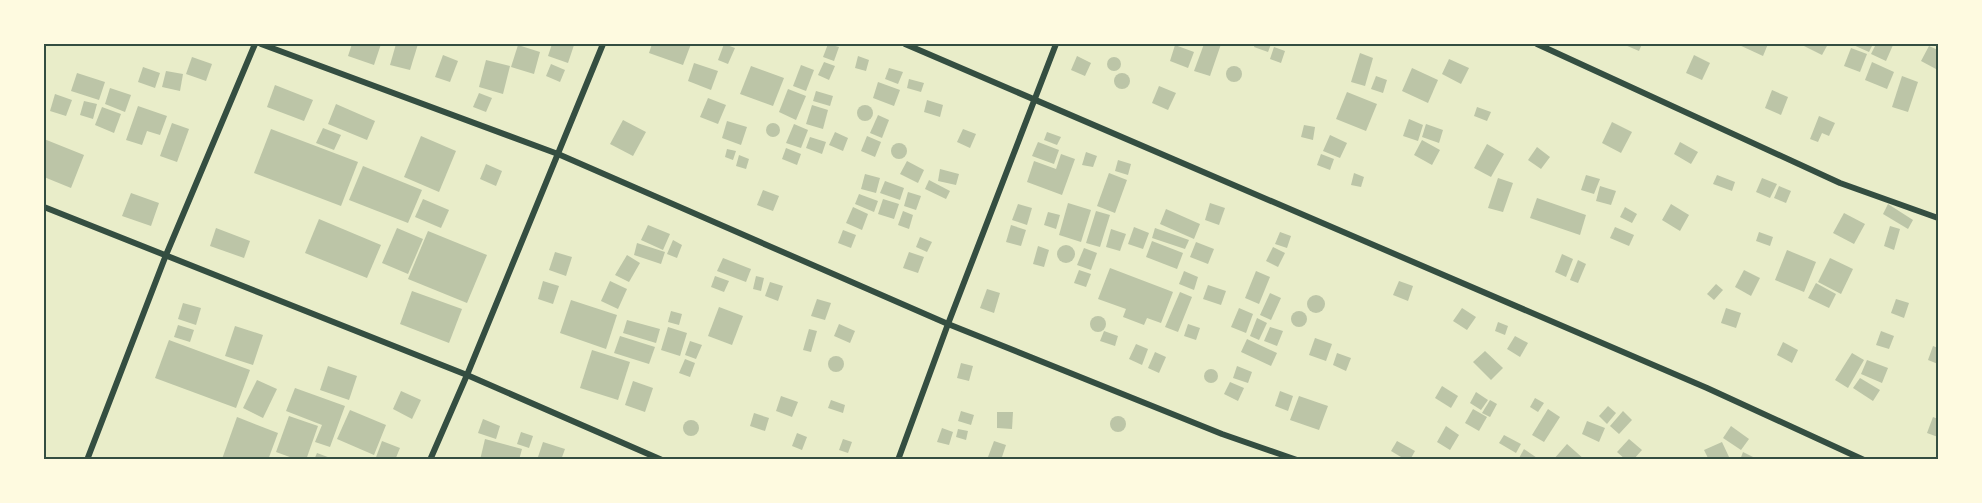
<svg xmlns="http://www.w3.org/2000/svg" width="1982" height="503" viewBox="0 0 1982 503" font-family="'DM Sans',sans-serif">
<rect width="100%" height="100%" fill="#e9edc9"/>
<g fill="#bcc5a7">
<path d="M352,44H381L374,65L348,56Z"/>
<path d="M396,44H418L410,70L390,65Z"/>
<path d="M552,44H569L574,45L568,63L548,56Z"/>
<path d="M652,44H691L683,65L649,53Z"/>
<path d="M724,44L735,48L728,64L718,60Z"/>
<path d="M828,44L839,47L834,61L823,57Z"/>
<path d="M1204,44H1221L1210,76L1194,71Z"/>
<path d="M1255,44H1271L1268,52L1254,47Z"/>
<path d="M1626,44H1642L1639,51L1625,45Z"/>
<path d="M1737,44H1768L1763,56Z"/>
<path d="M1800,44H1828L1822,55Z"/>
<path d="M1851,44H1873L1869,52Z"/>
<path d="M1876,44L1893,45L1886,61L1871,54Z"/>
<path d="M518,45L540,52L534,74L511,67Z"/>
<path d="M1175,45L1194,52L1188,68L1170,61Z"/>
<path d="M1929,46L1938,50V65L1936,69L1921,61Z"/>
<path d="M1274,47L1285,51L1281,63L1270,59Z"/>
<path d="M1851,48L1867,54L1860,72L1844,66Z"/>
<path d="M1360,53L1373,58L1365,86L1351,82Z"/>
<path d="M443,55L458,61L450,82L435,77Z"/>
<path d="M1694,55L1710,63L1702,80L1686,73Z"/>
<path d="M858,56L869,60L866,71L855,68Z"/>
<path d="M1077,56L1091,63L1085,76L1071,70Z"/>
<circle cx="1114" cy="64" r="7"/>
<path d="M192,57L212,64L206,81L186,74Z"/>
<path d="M1449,59L1469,68L1461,84L1442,74Z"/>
<path d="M486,60L510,66L503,94L479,87Z"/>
<path d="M824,62L835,66L829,80L818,75Z"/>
<path d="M1872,62L1894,72L1887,89L1865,80Z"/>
<path d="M694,63L718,71L711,90L688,81Z"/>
<path d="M551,64L565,70L560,82L546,76Z"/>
<path d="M801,65L814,70L806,91L793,86Z"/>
<path d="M751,66L784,78L773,106L740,94Z"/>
<circle cx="1234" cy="74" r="8"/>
<path d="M143,67L160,73L155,88L138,82Z"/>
<path d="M889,68L903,72L898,84L885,79Z"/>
<path d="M1412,68L1438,80L1428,103L1402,91Z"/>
<path d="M166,71L183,74L180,91L162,87Z"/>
<path d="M77,73L105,82L99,100L71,91Z"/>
<circle cx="1122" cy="81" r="8"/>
<path d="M1376,76L1387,80L1383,93L1371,89Z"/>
<path d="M1902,76L1918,82L1908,112L1892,107Z"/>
<path d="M909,79L924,83L921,92L907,88Z"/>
<path d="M878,82L900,90L894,106L873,98Z"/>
<path d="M275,85L313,100L304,121L267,107Z"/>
<path d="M1159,86L1176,93L1168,110L1152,103Z"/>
<path d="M110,88L131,95L125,112L105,104Z"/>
<path d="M788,89L806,96L796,120L779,112Z"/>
<path d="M1772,90L1788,97L1781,115L1765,108Z"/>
<path d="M816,91L833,96L830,106L813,101Z"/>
<path d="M1347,92L1377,104L1366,131L1336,119Z"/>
<path d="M479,93L492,98L486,112L473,107Z"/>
<path d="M55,94L72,100L66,116L50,111Z"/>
<path d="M708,98L726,105L718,124L700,117Z"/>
<path d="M927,100L943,105L940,117L924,112Z"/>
<path d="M84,101L97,104L93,119L80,115Z"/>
<path d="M336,104L375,121L367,140L328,124Z"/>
<circle cx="865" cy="113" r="8"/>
<path d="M812,105L828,110L823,129L806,124Z"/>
<path d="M138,106L167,116L160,135L147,131L142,145L126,140Z"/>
<path d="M102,107L121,114L114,133L95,125Z"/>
<path d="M1477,107L1491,112L1487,121L1474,116Z"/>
<path d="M878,115L889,120L882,138L870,133Z"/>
<path d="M1819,116L1835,123L1829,136L1822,133L1818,142L1810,139Z"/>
<path d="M1409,119L1423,125L1418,141L1403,136Z"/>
<path d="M623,120L646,132L633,156L610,144Z"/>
<path d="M727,121L747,127L741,145L722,138Z"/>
<path d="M1612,122L1632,132L1621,153L1602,143Z"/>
<path d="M172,123L189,129L177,162L160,156Z"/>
<circle cx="773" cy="130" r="7"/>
<path d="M794,124L808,130L801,148L786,143Z"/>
<path d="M1426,124L1443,130L1439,143L1422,137Z"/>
<path d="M1304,125L1315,127L1313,140L1301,137Z"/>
<path d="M323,128L341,135L334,150L316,143Z"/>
<path d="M271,129L358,162L341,206L254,173Z"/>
<path d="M963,129L976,134L970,148L957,142Z"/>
<path d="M835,132L848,138L843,151L829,145Z"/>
<path d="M1047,132L1061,137L1057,145L1044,140Z"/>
<path d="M1330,135L1347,143L1340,158L1323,151Z"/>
<path d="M421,136L456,151L439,192L404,177Z"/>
<path d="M867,136L881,142L875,157L861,151Z"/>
<path d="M810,137L826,142L822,154L806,148Z"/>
<path d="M44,139L84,155L71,188L44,177Z"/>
<path d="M1422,140L1440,150L1432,165L1414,155Z"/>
<path d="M1038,142L1059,150L1054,164L1032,156Z"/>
<path d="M1680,142L1698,152L1691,164L1674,154Z"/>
<circle cx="899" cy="151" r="8"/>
<path d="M1487,144L1504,154L1491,177L1474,168Z"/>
<path d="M1537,147L1550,157L1541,169L1528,160Z"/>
<path d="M786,148L801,154L797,165L782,159Z"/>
<path d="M727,149L736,151L733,160L725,157Z"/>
<path d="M1086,152L1097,156L1093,167L1082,165Z"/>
<path d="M1061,154L1075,159L1062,195L1027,182L1034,161L1056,169Z"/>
<path d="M1321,154L1334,159L1330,170L1317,165Z"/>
<path d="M739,155L749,159L746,169L736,166Z"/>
<path d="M1118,160L1131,164L1128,175L1115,171Z"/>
<path d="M907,161L924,170L918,183L900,174Z"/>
<path d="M486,164L502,171L496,186L480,179Z"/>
<path d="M363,166L422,190L408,223L349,200Z"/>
<path d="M940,169L959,174L956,185L938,181Z"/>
<path d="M1109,173L1127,180L1115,213L1097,206Z"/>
<path d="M1354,173L1364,177L1361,187L1351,185Z"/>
<path d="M865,174L880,178L876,193L861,189Z"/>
<path d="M1586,175L1600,179L1594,194L1581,190Z"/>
<path d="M1717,175L1735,182L1732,191L1713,184Z"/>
<path d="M1498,178L1513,183L1503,212L1488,208Z"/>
<path d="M1762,178L1777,184L1770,198L1756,192Z"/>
<path d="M929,180L950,191L946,199L925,189Z"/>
<path d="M885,181L904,188L900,200L880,193Z"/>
<path d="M1600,186L1616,191L1611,205L1596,201Z"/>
<path d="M1779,186L1791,191L1786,203L1774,198Z"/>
<path d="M763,190L779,196L773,211L757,205Z"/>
<path d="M908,192L921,196L916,210L904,206Z"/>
<path d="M131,193L159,203L151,226L122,216Z"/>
<path d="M859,194L878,201L874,212L855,204Z"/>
<path d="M1537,198L1586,215L1580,235L1530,218Z"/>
<path d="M423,199L449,210L441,228L415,217Z"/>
<path d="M883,199L899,204L894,219L878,214Z"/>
<path d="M1068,203L1091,210L1081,242L1059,235Z"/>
<path d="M1210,203L1225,208L1219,225L1205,220Z"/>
<path d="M1018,204L1032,208L1027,225L1012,220Z"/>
<path d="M1671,204L1689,215L1680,231L1662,220Z"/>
<path d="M1888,204L1913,220L1908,229L1883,214Z"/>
<path d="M853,207L868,214L862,230L846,223Z"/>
<path d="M1625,207L1637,214L1632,223L1620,217Z"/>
<path d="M1166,209L1200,224L1194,239L1160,224Z"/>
<path d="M903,211L913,215L909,229L898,225Z"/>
<path d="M1096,211L1110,215L1100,247L1086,243Z"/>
<path d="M1048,212L1060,215L1056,229L1044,225Z"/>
<path d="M1844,213L1865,224L1854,244L1833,233Z"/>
<path d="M319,219L381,245L367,278L305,253Z"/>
<path d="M648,225L670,234L663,250L641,240Z"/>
<path d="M1011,225L1026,230L1021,246L1006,242Z"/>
<path d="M1890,226L1900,229L1894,250L1884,246Z"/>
<path d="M1134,227L1149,233L1143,249L1128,244Z"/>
<path d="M1615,227L1634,235L1629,246L1610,238Z"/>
<path d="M216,228L250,241L244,258L210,246Z"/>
<path d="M397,228L423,239L408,274L382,263Z"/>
<path d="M1155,228L1189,240L1185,249L1152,238Z"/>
<path d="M1111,229L1126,234L1120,251L1106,247Z"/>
<path d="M843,230L856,235L851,248L838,243Z"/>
<path d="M428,231L487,255L467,303L408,279Z"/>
<path d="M1280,232L1291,236L1287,248L1275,244Z"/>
<path d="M1759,232L1773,237L1770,246L1756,241Z"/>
<path d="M920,237L932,242L927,252L916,247Z"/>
<path d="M673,240L682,245L677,258L667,254Z"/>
<path d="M1152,241L1183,253L1177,269L1146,257Z"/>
<path d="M1196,242L1214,249L1208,264L1190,257Z"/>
<path d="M637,243L665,252L661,264L634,255Z"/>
<circle cx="1066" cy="254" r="9"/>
<path d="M1038,246L1049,250L1044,267L1033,264Z"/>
<path d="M1273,247L1285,253L1278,267L1266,261Z"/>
<path d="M1084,248L1097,253L1091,270L1077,265Z"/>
<path d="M1787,250L1816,262L1804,292L1775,280Z"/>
<path d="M555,252L572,257L566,276L549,270Z"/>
<path d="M909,252L924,257L918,273L903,268Z"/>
<path d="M1562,254L1573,259L1566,277L1555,272Z"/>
<path d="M627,255L640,263L629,282L615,275Z"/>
<path d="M723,258L751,269L746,282L717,271Z"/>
<path d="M1830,258L1853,269L1841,294L1818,282Z"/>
<path d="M1578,260L1586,264L1578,283L1570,280Z"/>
<path d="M1110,268L1173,292L1161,323L1147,318L1144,325L1123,317L1126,309L1098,299Z"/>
<path d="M1079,270L1091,274L1086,287L1074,283Z"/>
<path d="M1744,270L1760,278L1751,296L1735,287Z"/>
<path d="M1184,271L1198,277L1194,290L1179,284Z"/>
<path d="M1256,271L1270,277L1259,304L1245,298Z"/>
<path d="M715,276L729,281L724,292L711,287Z"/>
<path d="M756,276L764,278L761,291L753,289Z"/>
<path d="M543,281L559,286L553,304L538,299Z"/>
<path d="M610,281L627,289L618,309L601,301Z"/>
<path d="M1399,281L1413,286L1408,301L1393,295Z"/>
<path d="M770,282L783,286L778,301L765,296Z"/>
<path d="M1816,283L1836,294L1829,308L1808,298Z"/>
<path d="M1716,284L1723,290L1714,300L1707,294Z"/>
<path d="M1208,285L1226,291L1221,305L1203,299Z"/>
<path d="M987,289L1000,293L994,313L980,308Z"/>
<path d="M412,291L462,309L449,343L400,324Z"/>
<path d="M1180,292L1192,297L1178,332L1165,327Z"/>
<path d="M1270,293L1281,298L1271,320L1260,315Z"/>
<circle cx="1316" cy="304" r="9"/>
<path d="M817,299L831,303L825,320L811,316Z"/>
<path d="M1896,299L1909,303L1904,318L1891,313Z"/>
<path d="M571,300L617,315L606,349L560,333Z"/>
<path d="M183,303L201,308L196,325L178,319Z"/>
<path d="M719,307L743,316L732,345L708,336Z"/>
<path d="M1239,308L1253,314L1246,333L1231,327Z"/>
<path d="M1462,308L1476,317L1467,330L1453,321Z"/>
<path d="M1726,308L1741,313L1736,328L1721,323Z"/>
<circle cx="1299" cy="319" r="8"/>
<path d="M671,311L682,314L679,325L668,322Z"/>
<circle cx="1098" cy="324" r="8"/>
<path d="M1257,318L1267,323L1259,340L1250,336Z"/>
<path d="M627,320L660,329L656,343L623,333Z"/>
<path d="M1498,322L1508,326L1505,335L1495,331Z"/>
<path d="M839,324L855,331L850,343L834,336Z"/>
<path d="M1188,324L1200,328L1196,340L1184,336Z"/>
<path d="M178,325L194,330L190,342L174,337Z"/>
<path d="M235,326L263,335L253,365L225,356Z"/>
<path d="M668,327L687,333L680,356L661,350Z"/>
<path d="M1270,327L1283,331L1277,346L1264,341Z"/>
<path d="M809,329L817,331L811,352L803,350Z"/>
<path d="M1104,331L1118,336L1115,346L1100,341Z"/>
<path d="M1881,331L1894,336L1889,349L1876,345Z"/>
<path d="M620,336L655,347L649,364L614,353Z"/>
<path d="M1515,336L1528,343L1520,357L1507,349Z"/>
<path d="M1315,338L1332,344L1326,361L1309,355Z"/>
<path d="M1247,339L1277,353L1271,366L1241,352Z"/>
<path d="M169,340L250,370L236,408L155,378Z"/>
<path d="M690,341L702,345L696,359L685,355Z"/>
<path d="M1783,342L1798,350L1792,363L1777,355Z"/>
<path d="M1136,344L1148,349L1142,365L1129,359Z"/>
<path d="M1933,346L1938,348V364L1928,360Z"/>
<path d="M592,350L630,362L618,400L580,388Z"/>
<path d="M1485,351L1503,368L1491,380L1473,362Z"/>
<path d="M1155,352L1166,357L1159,373L1148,368Z"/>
<path d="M1337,353L1351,358L1346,371L1333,365Z"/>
<path d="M1852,353L1864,360L1848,388L1835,380Z"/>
<circle cx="836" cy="364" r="8"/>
<path d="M685,359L695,363L690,377L679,373Z"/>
<path d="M1867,360L1888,368L1882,383L1861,374Z"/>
<path d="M961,363L973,366L969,381L957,378Z"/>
<path d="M328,366L357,376L349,400L320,390Z"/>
<path d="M1237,366L1252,372L1248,383L1233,378Z"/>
<circle cx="1211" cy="376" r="7"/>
<path d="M1860,378L1880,390L1873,401L1853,388Z"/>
<path d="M257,380L277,389L263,418L243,408Z"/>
<path d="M633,381L653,388L645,412L625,405Z"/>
<path d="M1230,382L1244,388L1238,401L1224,394Z"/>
<path d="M1442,386L1458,396L1451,408L1435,398Z"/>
<path d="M295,388L345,406L330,447L315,442L322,425L286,411Z"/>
<path d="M401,391L421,400L412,419L393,409Z"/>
<path d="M1280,391L1293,396L1288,411L1275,406Z"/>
<path d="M1476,392L1488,400L1481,410L1470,403Z"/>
<path d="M781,396L798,402L792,417L776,411Z"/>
<path d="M1299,396L1328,406L1319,430L1290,420Z"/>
<path d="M1535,398L1544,403L1538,412L1530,407Z"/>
<path d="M831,400L845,405L843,413L828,408Z"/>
<path d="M1490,400L1497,404L1490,417L1482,413Z"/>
<path d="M1608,406L1616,413L1607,424L1599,416Z"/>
<path d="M1473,409L1487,417L1479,431L1465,423Z"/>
<path d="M1548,409L1560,417L1544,442L1532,435Z"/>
<path d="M350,410L386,425L374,455L337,439Z"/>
<path d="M961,411L974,415L971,425L958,421Z"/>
<path d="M1623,411L1632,420L1619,434L1610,426Z"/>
<path d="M997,412H1013L1012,429L997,428Z"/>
<path d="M754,413L769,418L765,431L750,426Z"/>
<circle cx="1118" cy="424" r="8"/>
<path d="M289,416L318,426L306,460H298L276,452Z"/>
<path d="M237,417L278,433L268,460L222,459Z"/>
<path d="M1933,417L1938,419V437L1927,433Z"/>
<path d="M483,419L500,426L496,439L478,433Z"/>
<circle cx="691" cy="428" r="8"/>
<path d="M1587,421L1605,428L1599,442L1582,434Z"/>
<path d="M1446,426L1459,435L1450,450L1437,442Z"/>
<path d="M1731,426L1749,439L1741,450L1723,438Z"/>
<path d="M942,428L953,432L949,445L937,442Z"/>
<path d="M958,429L968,431L966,440L956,437Z"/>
<path d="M521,432L533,436L529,448L517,444Z"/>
<path d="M797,433L807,437L802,450L792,446Z"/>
<path d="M1504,435L1521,444L1516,453L1499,443Z"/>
<path d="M485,439L522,449L519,460H480Z"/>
<path d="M843,439L852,442L848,453L839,450Z"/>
<path d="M1629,439L1642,450L1633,460H1626L1617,452Z"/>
<path d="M382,441L400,448L395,460H375Z"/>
<path d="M994,441L1006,445L1001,460L988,457Z"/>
<path d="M1397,441L1415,451L1410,460H1406L1391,451Z"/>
<path d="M543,442L565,449L561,460H537Z"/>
<path d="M1722,442L1729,457L1724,460H1709L1704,450Z"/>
<path d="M1567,444L1585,460H1553Z"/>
<path d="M1524,449L1540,460H1518Z"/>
<path d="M1743,452L1759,460H1740Z"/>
<path d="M317,453L333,459V460H314Z"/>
</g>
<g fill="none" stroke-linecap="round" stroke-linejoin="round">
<g stroke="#344e41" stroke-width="6">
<path d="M261,44L558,154L948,324L1222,434L1297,460"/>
<path d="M905,44L1707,388L1864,460"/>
<path d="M1537,44L1840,183L1938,218"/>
<path d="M44,207L467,375L662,460"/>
<path d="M87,460L166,255L255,44"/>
<path d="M430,460L467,375L603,44"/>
<path d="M898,460L948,324L1056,44"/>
</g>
</g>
<rect width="1982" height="503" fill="none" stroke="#fefae0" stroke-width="90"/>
<rect x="45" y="45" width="1892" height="413" fill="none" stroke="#344e41" stroke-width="2"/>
</svg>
